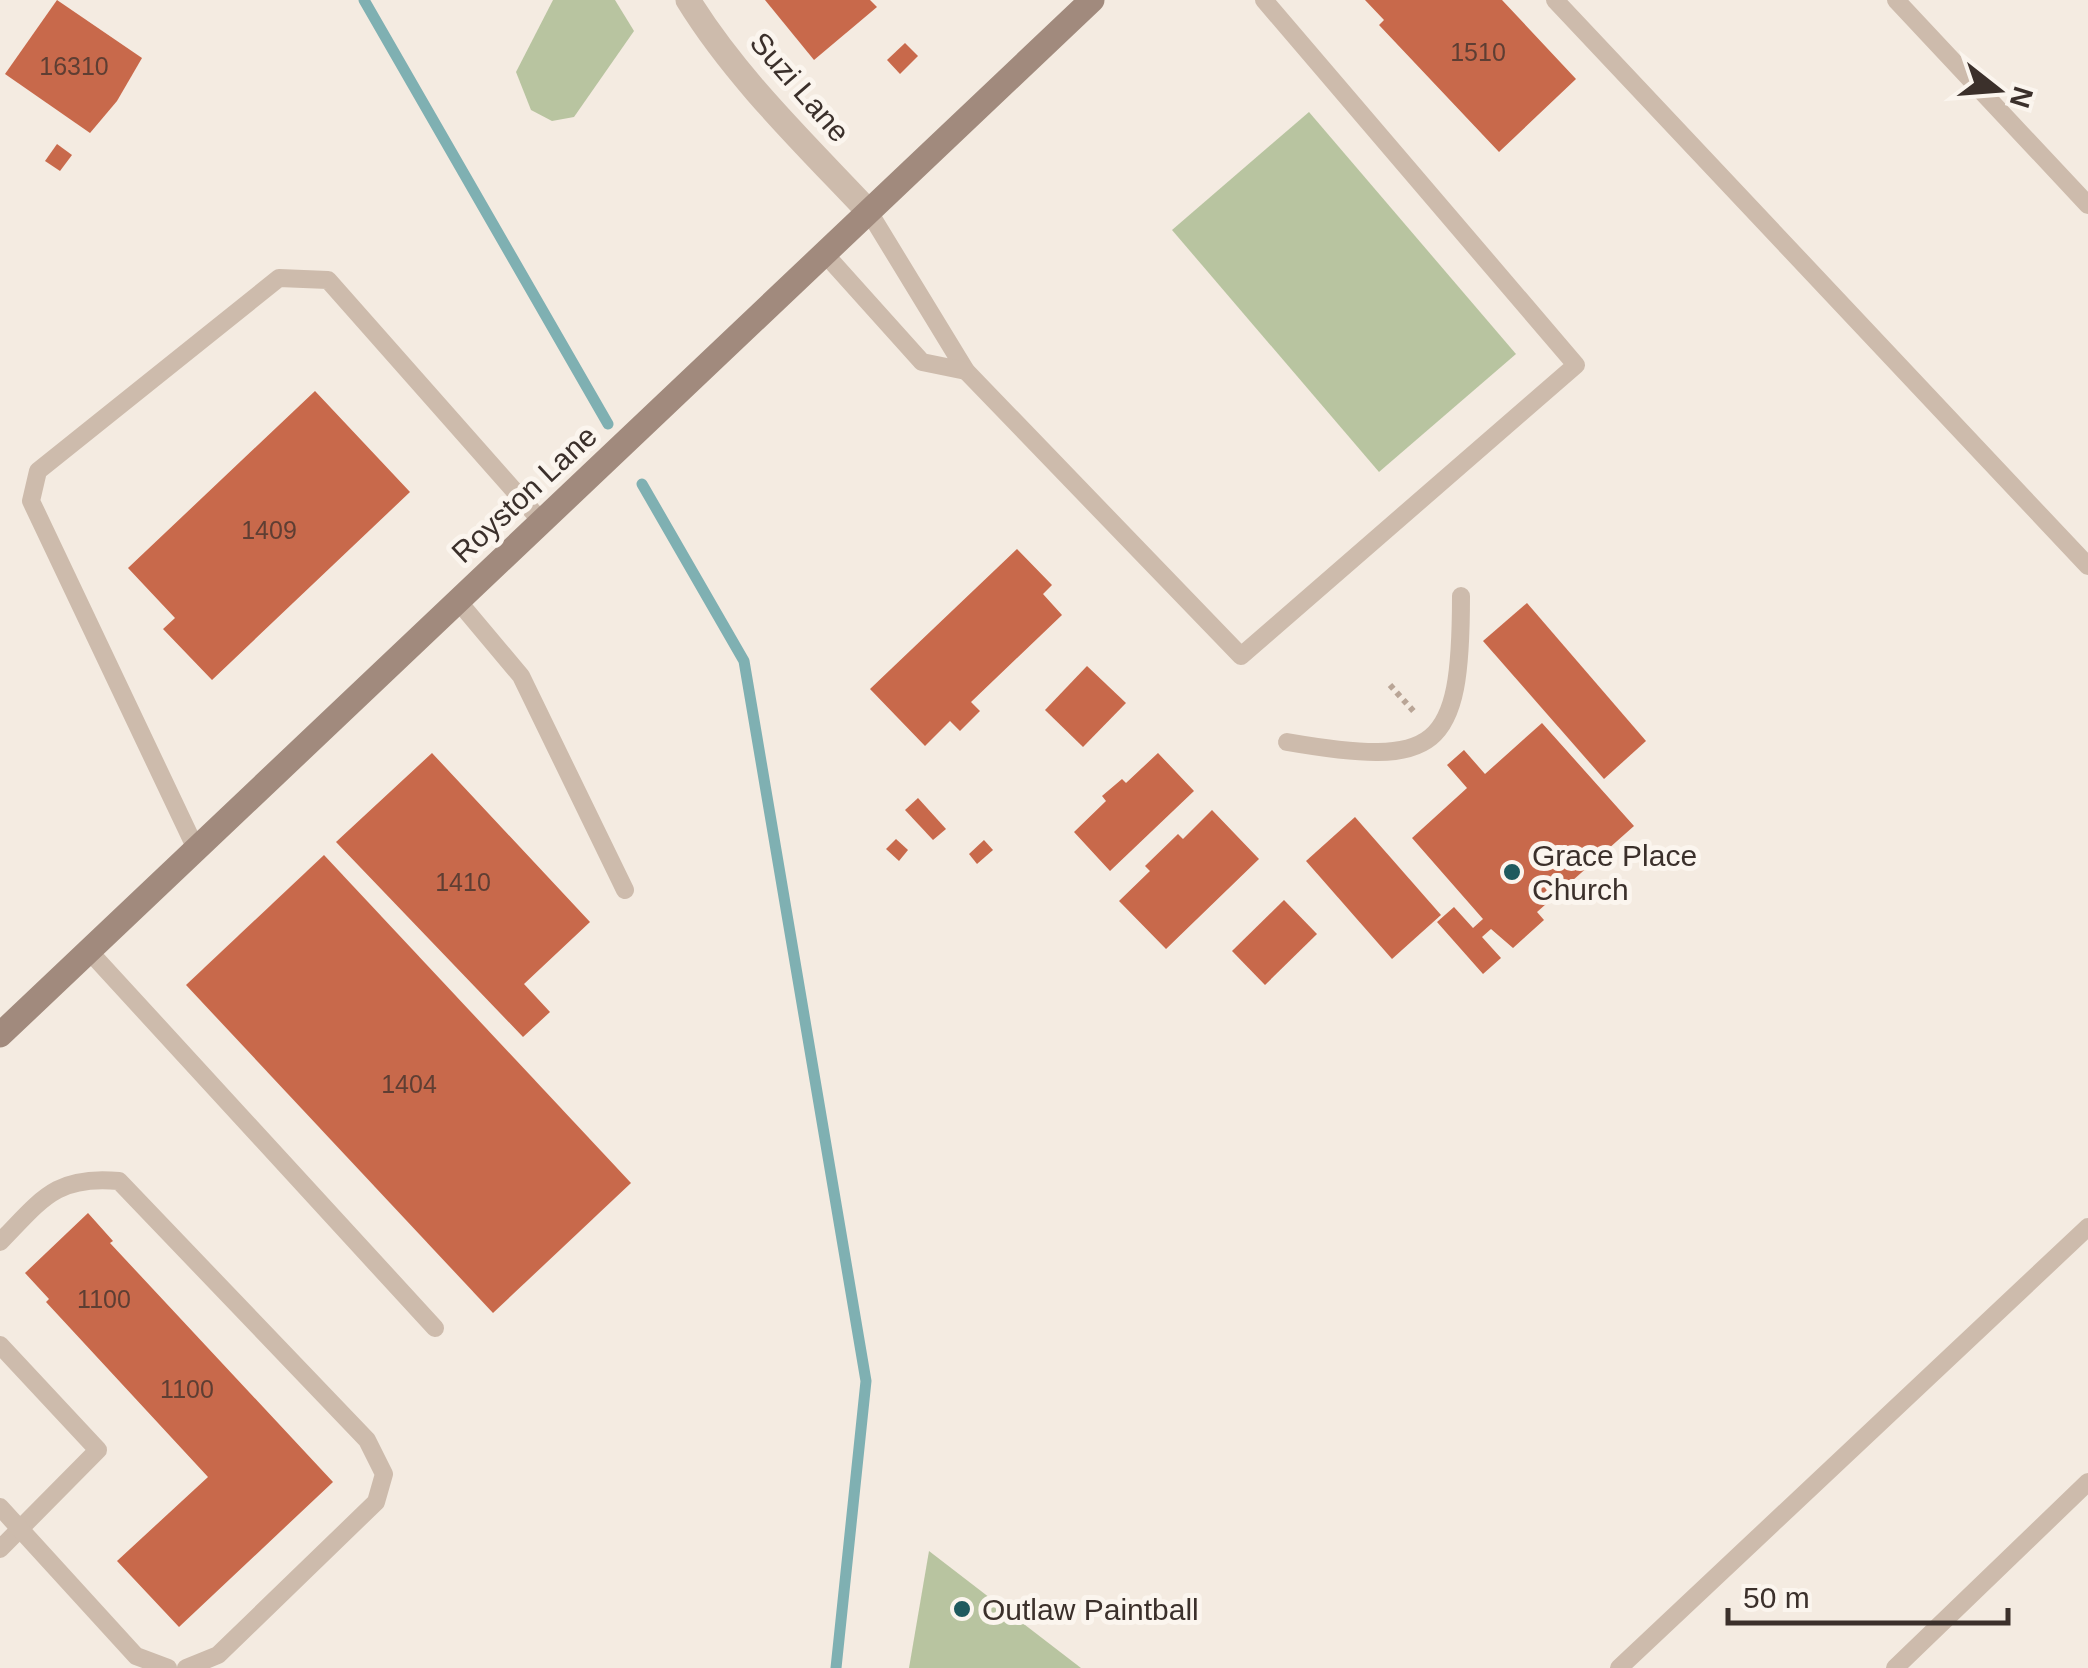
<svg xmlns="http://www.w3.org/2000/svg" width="2088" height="1668" viewBox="0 0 2088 1668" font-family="Arial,sans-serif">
<rect width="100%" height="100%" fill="#f4ebe1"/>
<g fill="#b8c4a0">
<path d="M553,0H615L634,31L574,117L552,121L531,110L516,72Z"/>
<path d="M1309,112L1516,354L1379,472L1172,230Z"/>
<path d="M929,1551L1081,1668H909Z"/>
</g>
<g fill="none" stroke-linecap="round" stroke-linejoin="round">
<g stroke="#7fb0b2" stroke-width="11">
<path d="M364,0L608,424"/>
<path d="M642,484L744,661L866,1381L836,1668"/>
</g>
</g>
<g fill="#c8694b">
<path d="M57,0L142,58L117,101L90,133L5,74Z"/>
<path d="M765,0H870L877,7L814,60Z"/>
<path d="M1365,0H1502L1576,79L1499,152L1379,25L1384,20Z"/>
<path d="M905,43L918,56L900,74L887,60Z"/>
<path d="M57,144L72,155L60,171L45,161Z"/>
<path d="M315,391L410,492L212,680L163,629L175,618L128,568Z"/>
<path d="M1017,549L1052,585L1043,594L1062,615L971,702L980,711L960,731L950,721L925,746L870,689Z"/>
<path d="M1527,603L1646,741L1604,779L1483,641Z"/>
<path d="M1087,666L1126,703L1083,747L1045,710Z"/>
<path d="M1542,723L1634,826L1537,912L1544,920L1513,948L1491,929L1482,937L1501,958L1483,974L1437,922L1454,907L1473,928L1483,919L1412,838L1467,788L1447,765L1464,750L1485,774Z"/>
<path d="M432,753L590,922L524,984L550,1012L523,1037L336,842Z"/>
<path d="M1158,753L1194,791L1110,871L1074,832L1106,801L1102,796L1122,779L1126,783Z"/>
<path d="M918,798L946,829L933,840L905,810Z"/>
<path d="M1212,810L1259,859L1166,949L1119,901L1150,871L1145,866L1178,834L1183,839Z"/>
<path d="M1355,817L1441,915L1392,959L1306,861Z"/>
<path d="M896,839L908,850L899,861L886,849Z"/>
<path d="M984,840L993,850L977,864L969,854Z"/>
<path d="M324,855L631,1183L493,1313L186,985Z"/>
<path d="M1284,900L1317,934L1265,985L1232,951Z"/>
<path d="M88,1213L113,1241L110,1243L333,1482L179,1627L117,1561L208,1477L46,1302L49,1299L25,1273Z"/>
</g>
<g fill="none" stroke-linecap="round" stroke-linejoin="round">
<path stroke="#b9a596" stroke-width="6" stroke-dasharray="5 5" stroke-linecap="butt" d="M1390,685L1416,714"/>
<g stroke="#cdbbac" stroke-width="18">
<path d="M1555,0L2088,566"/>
<path d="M1896,0L2088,205"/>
<path d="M869,212L966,371L1241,656L1576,365L1264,0"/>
<path d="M825,254L922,362L966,371"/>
<path d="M458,601L521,676L625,890"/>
<path d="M1287,742C1438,768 1461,752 1461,596"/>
<path d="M196,849L31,501L38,471L279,278L328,280L542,522"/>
<path d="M89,951L435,1328"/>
<path d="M0,1242C42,1199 56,1175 119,1181L367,1440L384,1474L376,1502L218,1655L186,1668"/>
<path d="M0,1345L98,1450L0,1549"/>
<path d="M0,1507L136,1656L168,1668"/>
<path d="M1619,1668L2088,1227"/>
<path d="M1895,1668L2088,1482"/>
</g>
<path stroke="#cdbbac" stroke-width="25" d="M688,0C736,78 806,145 869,212"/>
<path stroke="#a18a7d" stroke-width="25" d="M0,1035L1092,0"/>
</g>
<g fill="#1f5a5e" stroke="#fbf5ee" stroke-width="4">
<circle cx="1512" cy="872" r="10"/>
<circle cx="962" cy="1609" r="10"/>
</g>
<g text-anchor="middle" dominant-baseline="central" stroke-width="10" stroke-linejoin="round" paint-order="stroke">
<g font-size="25" fill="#5e3e33">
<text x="1478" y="52">1510</text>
<text x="74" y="66">16310</text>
<text x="269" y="530">1409</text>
<text x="463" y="882">1410</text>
<text x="409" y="1084">1404</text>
<text x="104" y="1299">1100</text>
<text x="187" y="1389">1100</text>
</g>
<g font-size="30" fill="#3b302b" stroke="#fbf5ee">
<text transform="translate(800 87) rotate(49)">Suzi Lane</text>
<text transform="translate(524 494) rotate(-43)">Royston Lane</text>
</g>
<g font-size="30" fill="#3b302b" stroke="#fbf5ee" text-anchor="start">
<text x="1532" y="855">Grace Place<tspan x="1532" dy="34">Church</tspan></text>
<text x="982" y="1609">Outlaw Paintball</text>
</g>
</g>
<g transform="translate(1998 90) rotate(107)" stroke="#fbf5ee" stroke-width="8" paint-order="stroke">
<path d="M0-8L18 38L0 25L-18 38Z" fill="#3b302b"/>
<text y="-15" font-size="28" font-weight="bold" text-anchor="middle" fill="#3b302b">N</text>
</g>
<path d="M1728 1608v15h280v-15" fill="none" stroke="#3b302b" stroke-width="5"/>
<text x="1743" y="1608" font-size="30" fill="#3b302b" stroke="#fbf5ee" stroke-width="8" paint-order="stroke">50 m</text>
</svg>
